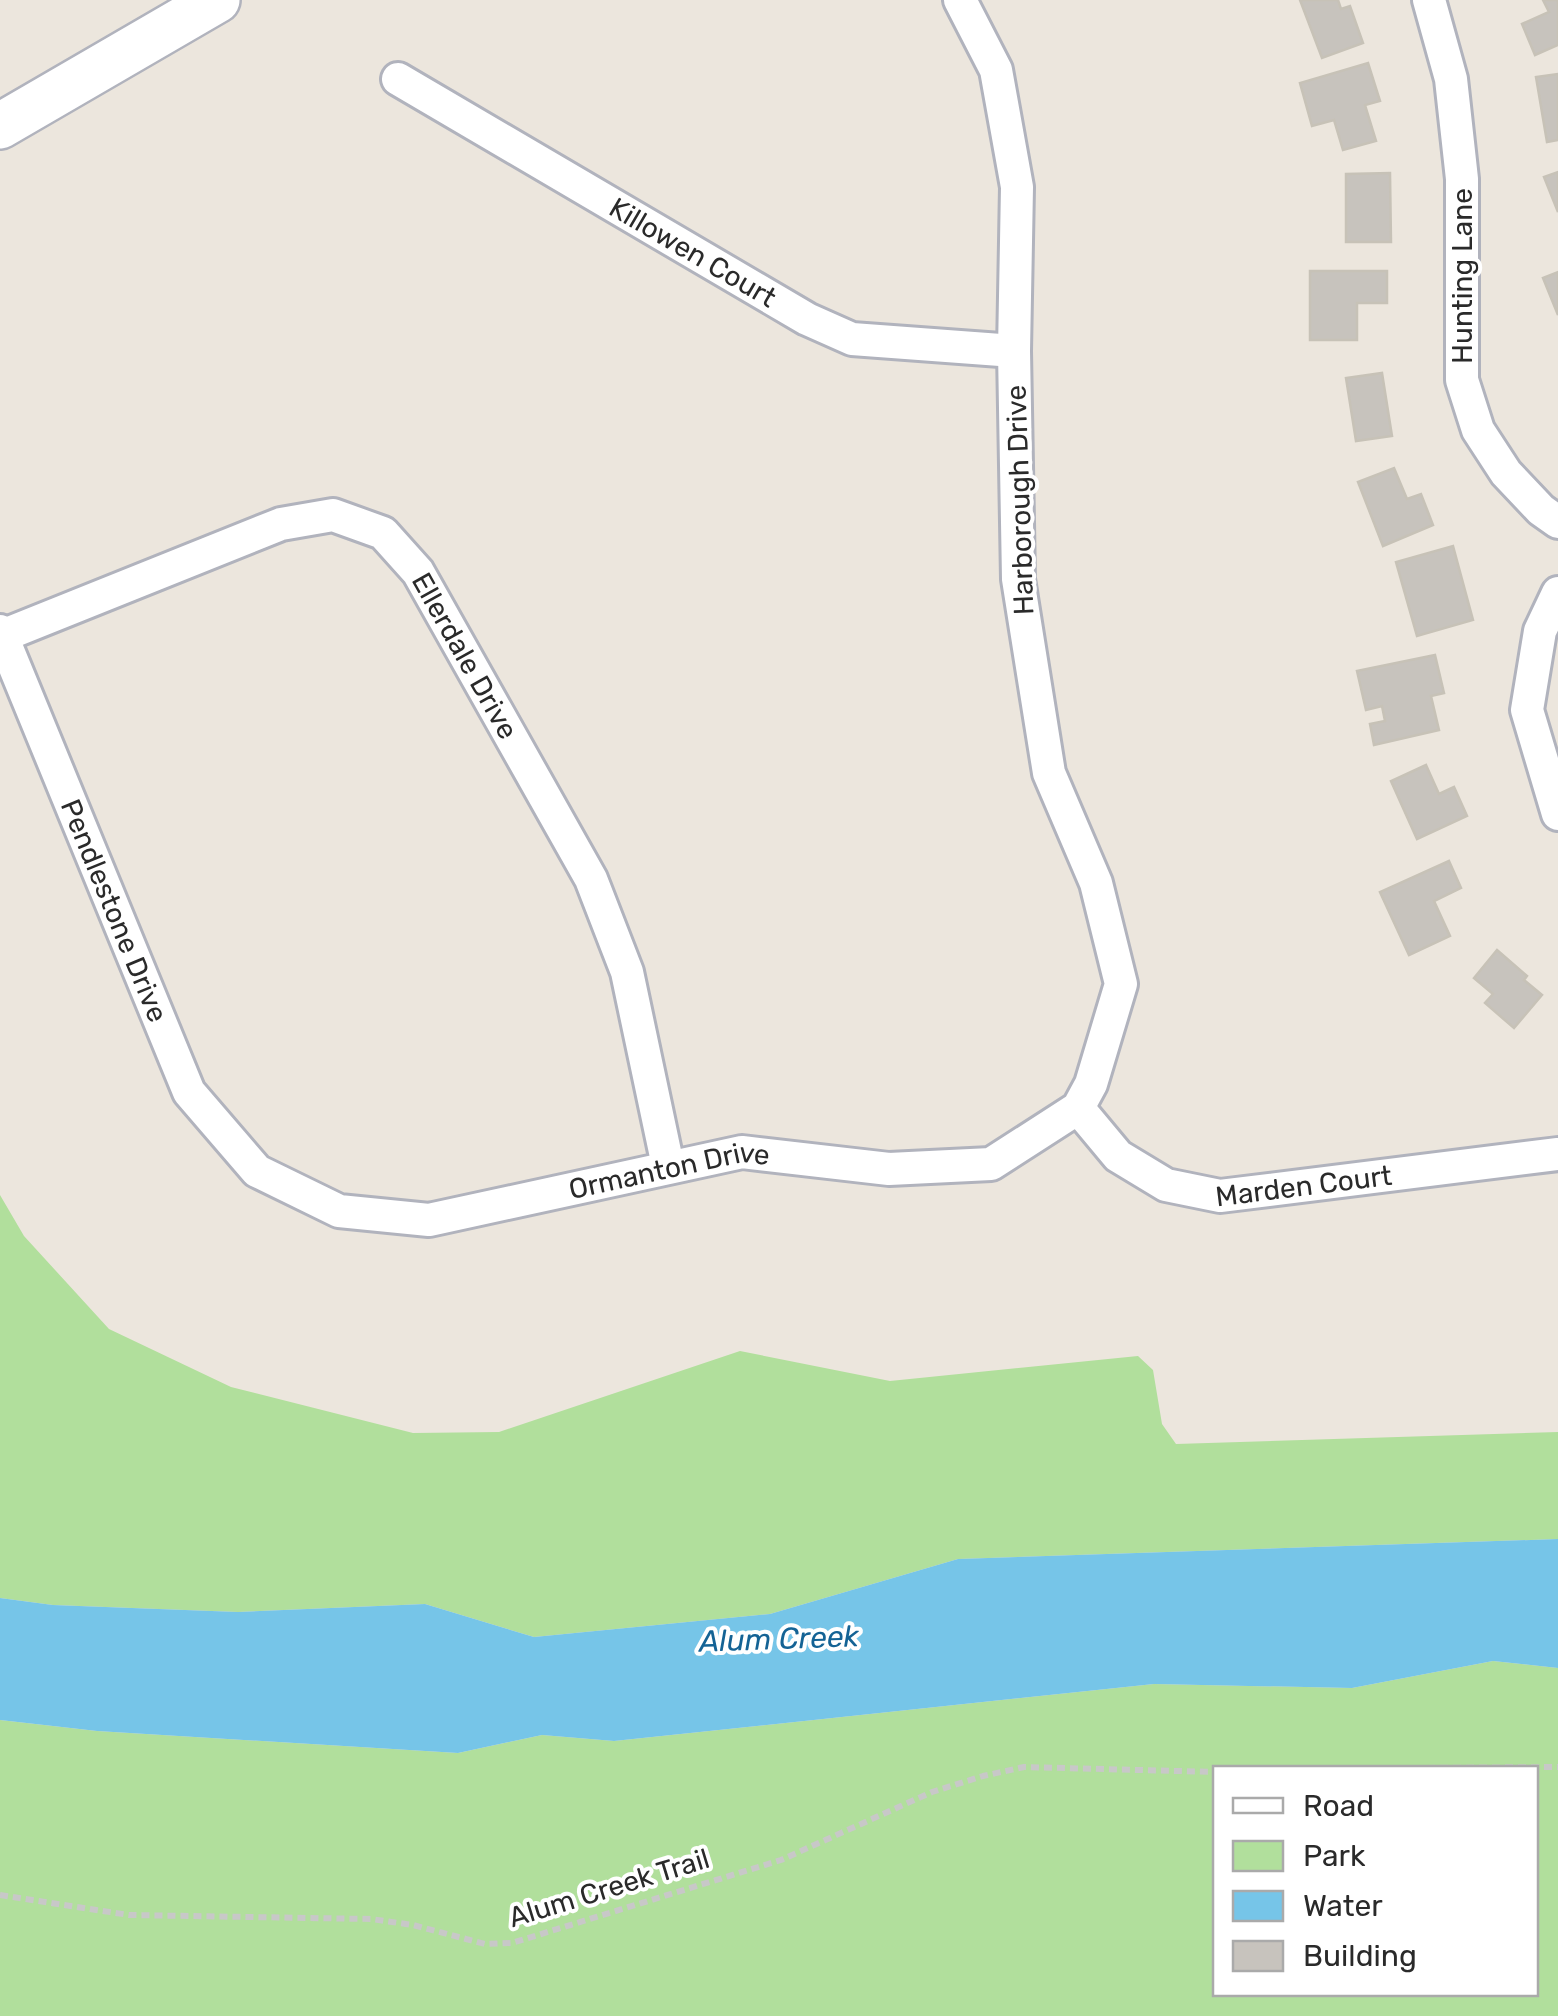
<svg xmlns="http://www.w3.org/2000/svg" width="1558" height="2016" viewBox="0 0 1558 2016" font-family="Rubik,sans-serif">
<rect width="100%" height="100%" fill="#ece6dd"/>
<g fill="#b1df9c" fill-rule="evenodd">
<path d="M0,1195L24,1236L109,1329L231,1387L413,1433L499,1432L740,1351L890,1381L1138,1356L1153,1370L1162,1424L1176,1444L1558,1432V1539L958,1559L770,1614L534,1637L425,1604L238,1612L53,1605L0,1598Z"/>
<path d="M1493,1661L1558,1668V2016H0V1720L97,1731L458,1753L542,1735L614,1741L1154,1684L1352,1688ZM1216,1768H1536V1994H1216Z"/>
</g>
<path fill="#76c5e8" d="M1558,1539V1668L1493,1661L1352,1688L1154,1684L614,1741L542,1735L458,1753L97,1731L0,1720V1598L53,1605L238,1612L425,1604L534,1637L770,1614L958,1559Z"/>
<g fill="#c7c3bd" stroke="#c7c2b7" stroke-width="2.5">
<path d="M1300,0H1338L1341,9L1350,6L1363,43L1322,58Z"/>
<path d="M1543,0H1558V45L1535,55L1522,24L1549,12Z"/>
<path d="M1368,63L1380,101L1365,105L1376,141L1343,150L1334,120L1312,126L1300,83Z"/>
<path d="M1558,74V140L1547,142L1536,77Z"/>
<path d="M1558,172V212L1544,177Z"/>
<path d="M1390,173L1391,242H1346V174Z"/>
<path d="M1310,271H1387V303H1357V340H1310Z"/>
<path d="M1558,272V315L1543,278Z"/>
<path d="M1382,373L1392,436L1356,441L1346,378Z"/>
<path d="M1394,468L1407,499L1421,494L1433,525L1383,546L1358,482Z"/>
<path d="M1453,546L1473,620L1417,636L1396,562Z"/>
<path d="M1435,655L1444,693L1431,696L1439,730L1374,745L1370,724L1385,721L1382,706L1366,710L1357,671Z"/>
<path d="M1426,765L1439,794L1454,787L1467,816L1417,839L1391,781Z"/>
<path d="M1449,861L1461,888L1434,901L1450,936L1409,955L1380,892Z"/>
<path d="M1497,950L1527,976L1524,980L1542,995L1514,1028L1485,1003L1493,994L1474,978Z"/>
</g>
<g fill="none" stroke-linecap="round" stroke-linejoin="round">
<defs>
<g id="street">
<path d="M1429,0L1451,79L1462,179V380L1478,430L1506,473L1541,510L1558,522"/>
<path id="s1" d="M398,79L807,319L852,339L1014,351"/>
<path d="M1558,593L1540,631L1527,710L1558,814"/>
<path id="s2" d="M0,631L189,1092L257,1171L339,1211L429,1220L742,1152L889,1169L991,1164L1078,1108L1091,1084L1121,984L1096,883L1049,773L1018,579L1014,351L1017,187L996,70L960,0"/>
<path id="s3" d="M2,636L281,524L333,515L383,533L418,572L591,879L627,972L668,1166"/>
<path id="s4" d="M1078,1108L1118,1156L1166,1185L1220,1196L1558,1154"/>
</g>
<path id="secondary" d="M0,126L217,0"/>
</defs>
<use href="#street" stroke="#b1b3bd" stroke-width="38"/>
<use href="#secondary" stroke="#b1b3bd" stroke-width="50"/>
<g stroke="#c8c8c8" stroke-width="6" stroke-dasharray="8 5" stroke-linecap="butt">
<path d="M1414,1768L1558,1767"/>
<path d="M0,1895L129,1915L371,1919L413,1925L485,1944L512,1943L781,1860L932,1792L983,1776L1024,1767L1216,1772"/>
</g>
<use href="#street" stroke="#fff" stroke-width="32"/>
<use href="#secondary" stroke="#fff" stroke-width="45"/>
</g>
<g text-anchor="middle" dominant-baseline="central" stroke-width="8" stroke-linejoin="round" paint-order="stroke">
<g font-size="28" fill="#2a2a2a" stroke="#fff">
<text stroke="none"><textPath href="#s1" startOffset="342">Killowen Court</textPath></text>
<text transform="translate(1462 276) rotate(-90)">Hunting Lane</text>
<text transform="translate(1020 500) rotate(-92)">Harborough Drive</text>
<text stroke="none"><textPath href="#s3" startOffset="555">Ellerdale Drive</textPath></text>
<text stroke="none"><textPath href="#s2" startOffset="302">Pendlestone Drive</textPath></text>
<text stroke="none"><textPath href="#s2" startOffset="1030">Ormanton Drive</textPath></text>
<text stroke="none"><textPath href="#s4" startOffset="258">Marden Court</textPath></text>
<text transform="translate(609 1888) rotate(-17)">Alum Creek Trail</text>
</g>
<g font-size="30" font-style="italic" fill="#146395" stroke="#fff">
<text transform="translate(779 1639) rotate(-2)">Alum Creek</text>
</g>
</g>
<rect x="1213" y="1766" width="325" height="230" fill="#ffffff" stroke="#aaaaaa" stroke-width="2.5"/>
<rect x="1233" y="1798" width="50" height="15" fill="#ffffff" stroke="#aaaaaa" stroke-width="2.5"/>
<text x="1303" y="1816" font-size="30" fill="#2a2a2a">Road</text>
<rect x="1233" y="1841" width="50" height="30" fill="#b1df9c" stroke="#aaaaaa" stroke-width="2.5"/>
<text x="1303" y="1866" font-size="30" fill="#2a2a2a">Park</text>
<rect x="1233" y="1891" width="50" height="30" fill="#76c5e8" stroke="#aaaaaa" stroke-width="2.5"/>
<text x="1303" y="1916" font-size="30" fill="#2a2a2a">Water</text>
<rect x="1233" y="1941" width="50" height="30" fill="#c7c3bd" stroke="#aaaaaa" stroke-width="2.5"/>
<text x="1303" y="1966" font-size="30" fill="#2a2a2a">Building</text>
</svg>
